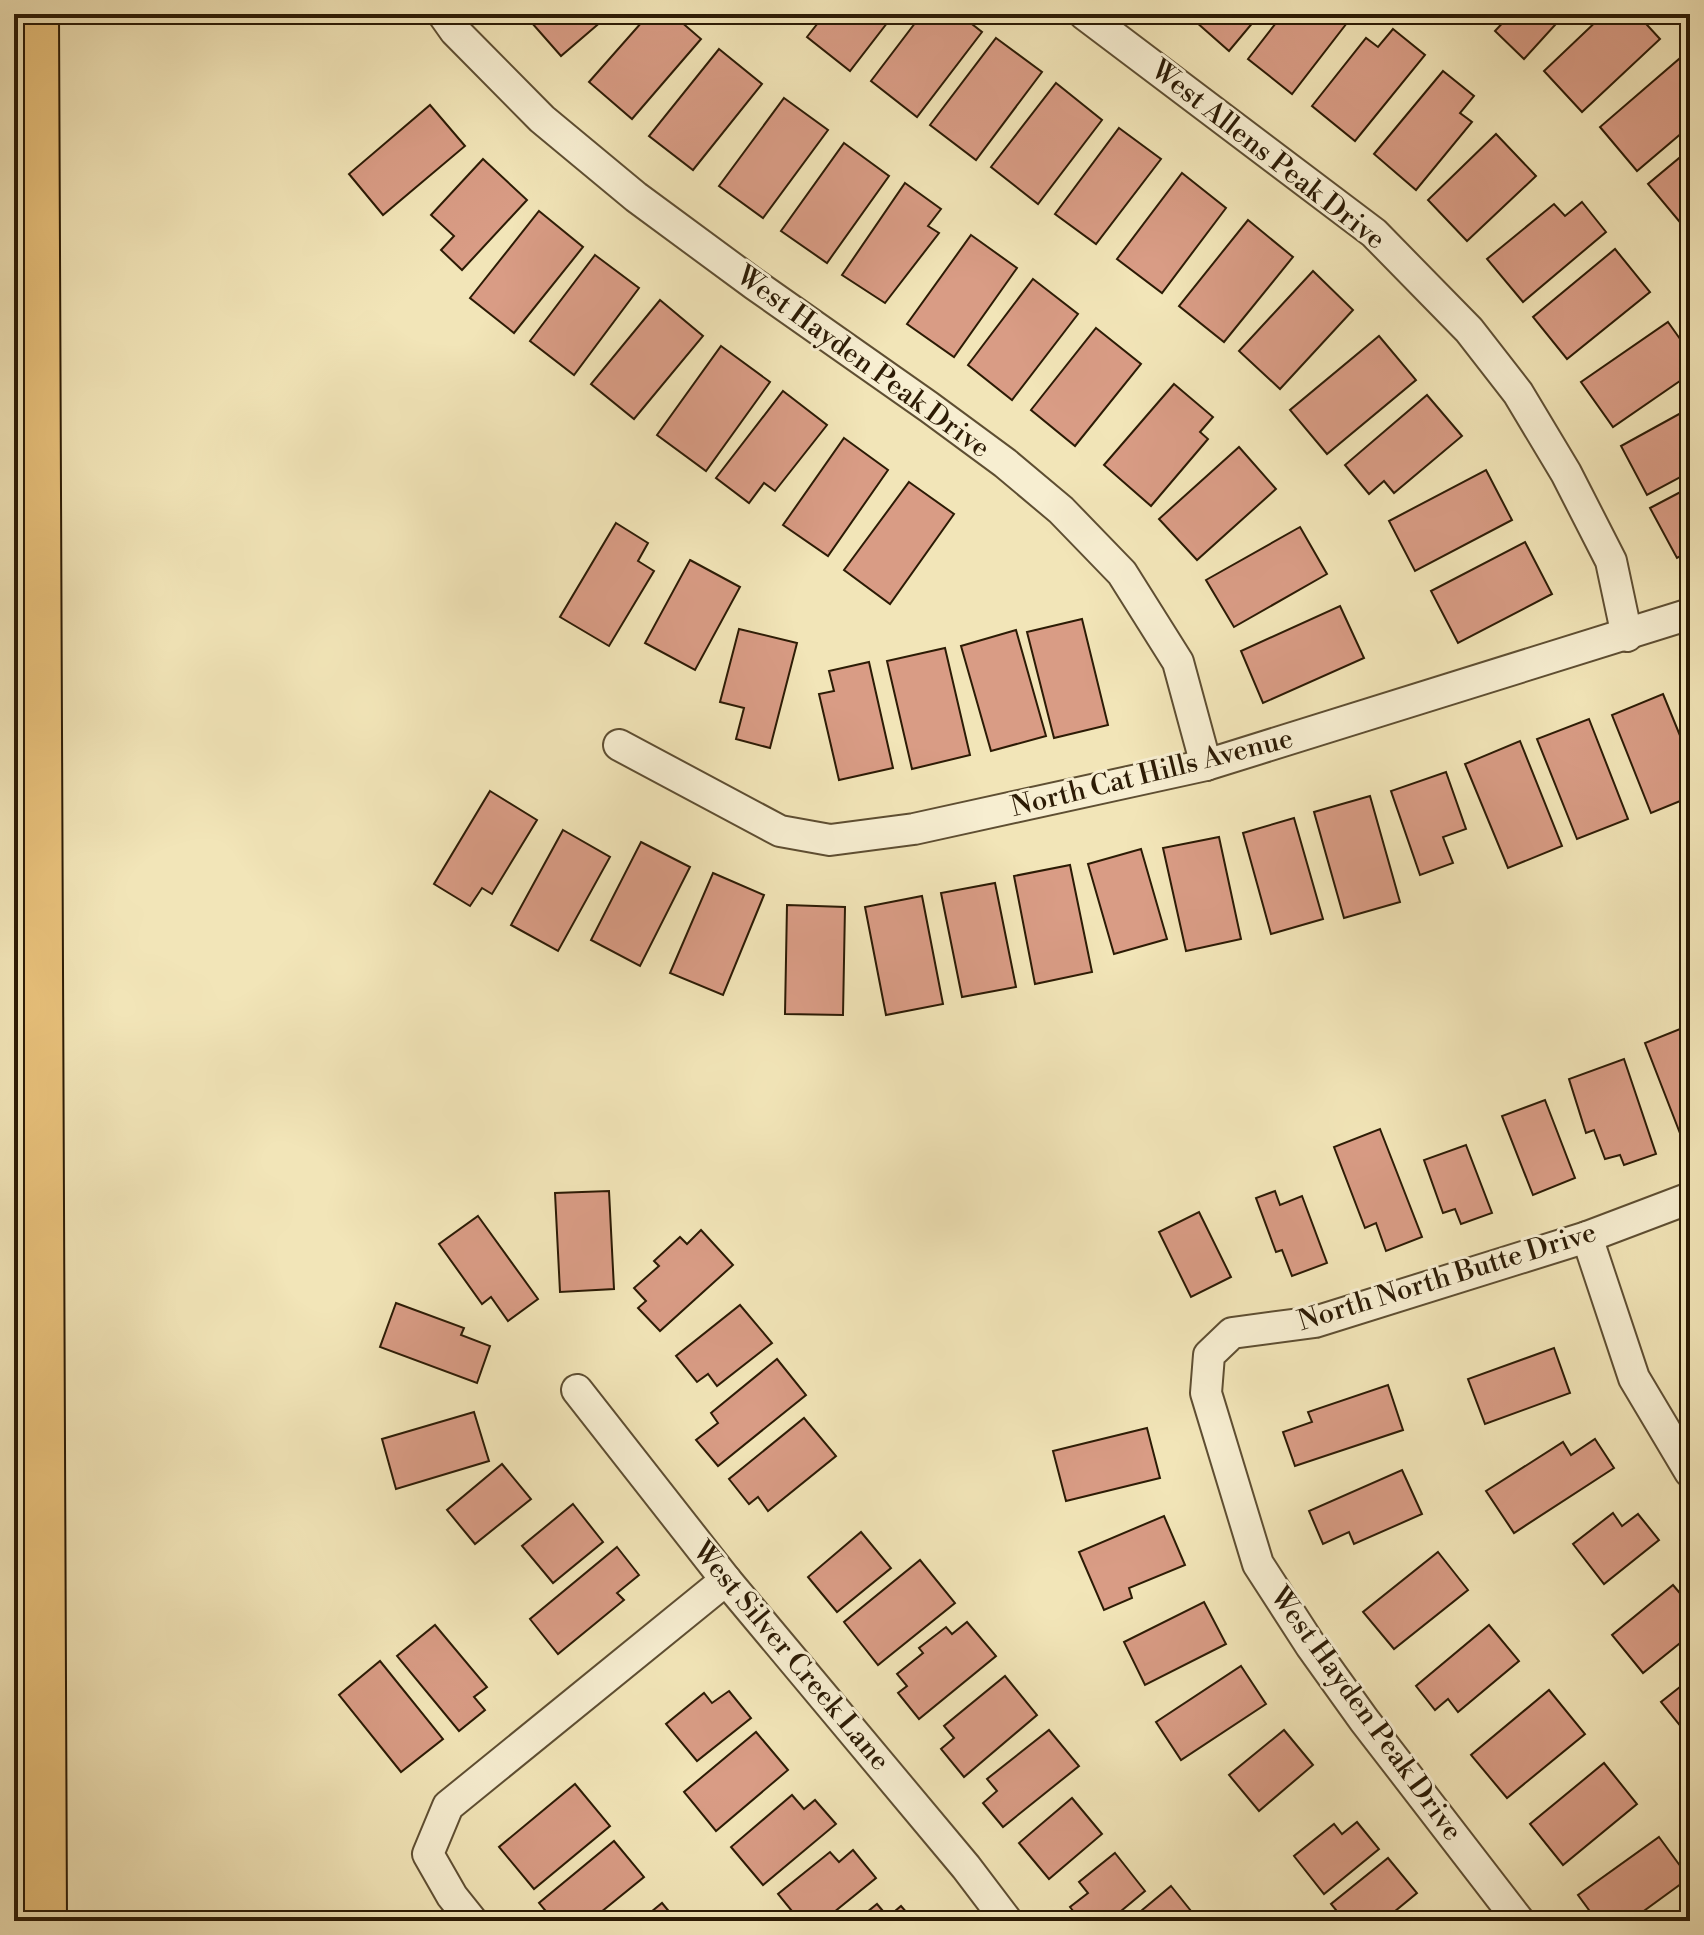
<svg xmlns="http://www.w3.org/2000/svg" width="1704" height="1935" viewBox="0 0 1704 1935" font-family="'Libre Bodoni',serif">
<rect width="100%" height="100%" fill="#f2e5b8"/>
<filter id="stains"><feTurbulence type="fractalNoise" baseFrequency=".0025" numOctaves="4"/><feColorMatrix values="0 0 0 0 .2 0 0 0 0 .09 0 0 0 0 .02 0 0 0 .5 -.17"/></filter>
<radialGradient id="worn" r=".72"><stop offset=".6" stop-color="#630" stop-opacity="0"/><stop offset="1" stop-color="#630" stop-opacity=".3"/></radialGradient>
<g fill="#d99c85" stroke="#2c1b05" stroke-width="2">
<path d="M524,14H610L561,56Z"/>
<path d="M649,14H672L701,39L632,119L589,82Z"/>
<path d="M825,14H894L850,71L807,37Z"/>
<path d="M922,14H959L982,32L917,117L871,81Z"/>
<path d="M1187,14H1260L1229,51Z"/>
<path d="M1283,14H1343L1350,19L1292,94L1248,59Z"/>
<path d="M1507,14H1565L1524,59L1495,31L1509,16Z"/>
<path d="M1604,14H1637L1660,39L1582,112L1544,71Z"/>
<path d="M1393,29L1425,55L1355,141L1312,106L1366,38L1378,47Z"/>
<path d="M996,38L1042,72L976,160L930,125Z"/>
<path d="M719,49L762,84L693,170L649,136Z"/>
<path d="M1679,59L1690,72V126L1637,171L1600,127Z"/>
<path d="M1443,71L1474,96L1460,113L1472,122L1416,190L1374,154Z"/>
<path d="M1056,83L1102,120L1038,204L991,167Z"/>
<path d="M784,98L828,130L763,218L719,186Z"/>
<path d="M430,105L465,146L383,215L349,174Z"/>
<path d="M1119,128L1161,159L1096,244L1055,214Z"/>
<path d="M1496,134L1536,176L1467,241L1428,200Z"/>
<path d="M844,143L889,176L827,263L781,231Z"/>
<path d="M1690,149V222L1684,227L1648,184Z"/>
<path d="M483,159L527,200L462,270L441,250L454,236L431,215Z"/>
<path d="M1182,173L1226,208L1162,293L1117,259Z"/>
<path d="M905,183L941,209L928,226L939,233L885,303L842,275Z"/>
<path d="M1582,202L1606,232L1523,302L1487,259L1554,204L1565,216Z"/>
<path d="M539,211L583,247L514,333L470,298Z"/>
<path d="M1248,220L1293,257L1224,342L1179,306Z"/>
<path d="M971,235L1017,268L954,357L907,324Z"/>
<path d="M1615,249L1650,292L1567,359L1533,317Z"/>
<path d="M595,255L639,288L574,375L530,341Z"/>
<path d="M1313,271L1353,310L1280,389L1239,351Z"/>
<path d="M1033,279L1078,314L1012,400L968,365Z"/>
<path d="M660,300L703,336L634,419L591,384Z"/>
<path d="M1668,322L1690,353V374L1613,427L1581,382Z"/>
<path d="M1096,328L1141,364L1075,446L1031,410Z"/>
<path d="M1379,336L1416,380L1327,454L1290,410Z"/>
<path d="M721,346L770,382L706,471L657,435Z"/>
<path d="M1174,384L1213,417L1200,432L1208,439L1151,506L1104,465Z"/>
<path d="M783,391L827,425L775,491L764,483L749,503L716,478Z"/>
<path d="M1427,395L1462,436L1394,493L1384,481L1369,494L1345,465Z"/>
<path d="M1690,408V472L1647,495L1621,446Z"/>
<path d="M844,438L888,470L828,556L783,525Z"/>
<path d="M1239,447L1276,489L1197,560L1159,519Z"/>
<path d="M1486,470L1512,520L1415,571L1389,521Z"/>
<path d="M909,482L954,514L890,604L844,570Z"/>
<path d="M1690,487V551L1677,558L1650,508Z"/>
<path d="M616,523L648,543L638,561L654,571L609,646L560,617Z"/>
<path d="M1300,527L1327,574L1234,627L1206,580Z"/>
<path d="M1525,542L1552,594L1458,643L1431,591Z"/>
<path d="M690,560L740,587L695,670L645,643Z"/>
<path d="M1340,606L1364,658L1263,703L1241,651Z"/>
<path d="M1082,619L1108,725L1054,738L1027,632Z"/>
<path d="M739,629L797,643L770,748L736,739L744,708L720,702Z"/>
<path d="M1016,630L1046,736L991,751L961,646Z"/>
<path d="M945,648L970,755L912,769L887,661Z"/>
<path d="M869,662L893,768L839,780L819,694L834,691L829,671Z"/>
<path d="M1663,694L1690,760V797L1651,813L1612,715Z"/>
<path d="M1589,719L1628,819L1577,839L1537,739Z"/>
<path d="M1520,741L1562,846L1508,868L1465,764Z"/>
<path d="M1446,772L1466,829L1443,837L1453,863L1420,875L1391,791Z"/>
<path d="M490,791L537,820L492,894L482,888L470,906L434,884Z"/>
<path d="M1370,796L1400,902L1344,918L1314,812Z"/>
<path d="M1294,818L1323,919L1271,934L1243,833Z"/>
<path d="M563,830L610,857L558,951L511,925Z"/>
<path d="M1219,837L1241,939L1186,951L1163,848Z"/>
<path d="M641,842L690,867L640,966L591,940Z"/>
<path d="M1141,849L1167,939L1114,954L1088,864Z"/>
<path d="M1070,865L1092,972L1035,984L1014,876Z"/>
<path d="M713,873L764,895L723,995L670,973Z"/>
<path d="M995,883L1016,987L962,997L941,893Z"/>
<path d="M922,896L943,1004L886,1015L865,907Z"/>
<path d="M787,905L845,907L843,1015L785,1014Z"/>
<path d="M1690,1025V1138L1683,1141L1645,1043Z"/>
<path d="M1624,1059L1656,1154L1624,1165L1620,1155L1605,1159L1594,1130L1586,1133L1569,1079Z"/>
<path d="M1545,1100L1575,1178L1533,1195L1502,1116Z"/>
<path d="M1380,1129L1422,1237L1386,1251L1376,1223L1365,1228L1334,1147Z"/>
<path d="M1466,1145L1492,1213L1461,1224L1455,1209L1443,1213L1424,1160Z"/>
<path d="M609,1191L614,1289L560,1292L555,1193Z"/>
<path d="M1275,1191L1280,1205L1302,1196L1327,1263L1292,1276L1282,1250L1276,1252L1256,1198Z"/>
<path d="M1199,1212L1231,1277L1191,1297L1159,1232Z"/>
<path d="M478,1216L538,1299L508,1321L491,1297L482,1304L439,1244Z"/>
<path d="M701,1230L733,1265L660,1331L638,1308L646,1301L634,1288L659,1266L654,1261L680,1237L687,1244Z"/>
<path d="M396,1303L464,1328L461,1335L490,1346L477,1383L380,1347Z"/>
<path d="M740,1305L772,1343L717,1386L708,1374L697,1382L676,1356Z"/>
<path d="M1554,1348L1570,1393L1485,1424L1468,1379Z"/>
<path d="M777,1359L806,1395L718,1466L696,1440L718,1423L711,1413Z"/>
<path d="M1388,1385L1403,1430L1295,1466L1283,1432L1312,1422L1308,1412Z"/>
<path d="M474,1412L489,1461L396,1489L382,1439Z"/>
<path d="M804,1418L836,1456L768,1511L758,1497L749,1504L729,1479Z"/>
<path d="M1147,1428L1160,1478L1066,1501L1053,1451Z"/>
<path d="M1595,1439L1614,1468L1514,1533L1486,1491L1563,1442L1571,1455Z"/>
<path d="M502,1464L531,1499L475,1544L447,1510Z"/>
<path d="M1402,1470L1422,1514L1354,1544L1349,1532L1323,1544L1309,1511Z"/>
<path d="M573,1504L603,1542L553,1583L522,1546Z"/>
<path d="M1613,1513L1622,1526L1638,1514L1659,1540L1604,1584L1573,1544Z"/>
<path d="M1164,1516L1185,1565L1129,1588L1132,1598L1104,1610L1079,1552Z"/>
<path d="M861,1532L891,1568L837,1612L808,1577Z"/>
<path d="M617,1547L639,1575L617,1593L624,1600L558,1654L530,1619Z"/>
<path d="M1438,1552L1468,1590L1394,1649L1363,1612Z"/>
<path d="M920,1560L955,1603L878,1665L844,1622Z"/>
<path d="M1673,1585L1684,1598L1690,1593V1635L1643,1673L1612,1635Z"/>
<path d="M1204,1602L1226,1644L1145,1685L1124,1642Z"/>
<path d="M967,1622L996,1656L919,1719L898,1693L907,1686L897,1674L923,1653L919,1648L946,1627L952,1634Z"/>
<path d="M435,1625L487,1687L474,1697L485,1710L459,1731L397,1656Z"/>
<path d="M1489,1625L1519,1661L1458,1712L1448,1699L1435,1710L1416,1686Z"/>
<path d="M380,1661L443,1739L401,1772L339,1695Z"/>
<path d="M1241,1666L1266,1704L1181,1760L1156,1722Z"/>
<path d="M1005,1676L1037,1715L964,1777L941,1749L954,1738L944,1726Z"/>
<path d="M1690,1679V1738L1661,1702Z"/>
<path d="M1549,1690L1585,1734L1507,1798L1471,1755Z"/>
<path d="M729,1691L751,1718L697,1761L666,1724L704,1693L712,1703Z"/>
<path d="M1049,1730L1079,1766L1003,1827L983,1803L997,1791L987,1779Z"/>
<path d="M1284,1730L1313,1765L1259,1811L1229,1775Z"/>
<path d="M756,1732L788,1770L716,1831L684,1792Z"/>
<path d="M1604,1763L1637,1804L1563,1865L1530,1824Z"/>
<path d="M575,1784L610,1826L534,1889L499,1847Z"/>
<path d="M792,1795L804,1809L815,1800L836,1824L763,1885L731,1847Z"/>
<path d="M1072,1798L1102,1834L1049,1879L1019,1843Z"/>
<path d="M1357,1822L1379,1849L1324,1894L1294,1856L1334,1824L1342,1834Z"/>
<path d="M1659,1837L1689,1878L1630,1921H1597L1578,1895Z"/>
<path d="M614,1841L644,1877L590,1921H577L573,1916L567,1921H554L539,1903Z"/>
<path d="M853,1850L876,1878L823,1921H800L778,1894L830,1852L839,1862Z"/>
<path d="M1115,1853L1145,1891L1109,1921H1081L1070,1907L1088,1893L1079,1882Z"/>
<path d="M1388,1858L1417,1893L1383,1921H1345L1331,1904Z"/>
<path d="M1171,1886L1199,1921H1129Z"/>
<path d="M662,1903L677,1921H640Z"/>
<path d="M877,1904L888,1917L901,1906L914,1921H856Z"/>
</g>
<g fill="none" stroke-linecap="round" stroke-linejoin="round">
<defs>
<g id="minor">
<path d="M443,14L455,31L542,119L636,197L754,284L929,407L1005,463L1061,510L1122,573L1178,662L1206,765"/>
<path d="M1084,14L1374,233L1469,330L1518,393L1566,473L1611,561L1627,636"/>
<path d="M619,745L780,831L830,840L914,829L1206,765L1690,614"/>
<path d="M1587,1237L1634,1378L1690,1472"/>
<path d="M577,1390L726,1580L966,1867L1007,1921"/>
<path d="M472,1921L452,1896L428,1854L448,1806L726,1580"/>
<path d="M1519,1921L1364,1720L1311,1646L1258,1564L1206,1393L1209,1355L1232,1333L1315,1322L1587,1237L1690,1198"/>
</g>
<path id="primary" d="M36,14L44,1921"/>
</defs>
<use href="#minor" stroke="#5e4e32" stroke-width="34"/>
<use href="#primary" stroke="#2c1b05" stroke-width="48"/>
<use href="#minor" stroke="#f7eed1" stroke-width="30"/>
<use href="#primary" stroke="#e9c27c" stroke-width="44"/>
</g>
<g text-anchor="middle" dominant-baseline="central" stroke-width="6" stroke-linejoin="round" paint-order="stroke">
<g font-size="28" fill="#2c1b05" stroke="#f7eed1">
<text transform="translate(1268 155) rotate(38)">West Allens Peak Drive</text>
<text transform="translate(863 362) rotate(36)">West Hayden Peak Drive</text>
<text transform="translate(1152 773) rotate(-14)">North Cat Hills Avenue</text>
<text transform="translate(1447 1277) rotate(-17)">North North Butte Drive</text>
<text transform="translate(791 1656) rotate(50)">West Silver Creek Lane</text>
<text transform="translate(1366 1714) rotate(54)">West Hayden Peak Drive</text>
</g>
</g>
<rect width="1704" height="1935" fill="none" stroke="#f2e5b8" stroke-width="48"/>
<rect x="16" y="16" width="1672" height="1903" fill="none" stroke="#2c1b05" stroke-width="4"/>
<rect x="24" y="24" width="1656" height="1887" fill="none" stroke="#2c1b05" stroke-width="2"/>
<rect width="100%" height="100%" filter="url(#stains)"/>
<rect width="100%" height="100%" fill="url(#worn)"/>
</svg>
